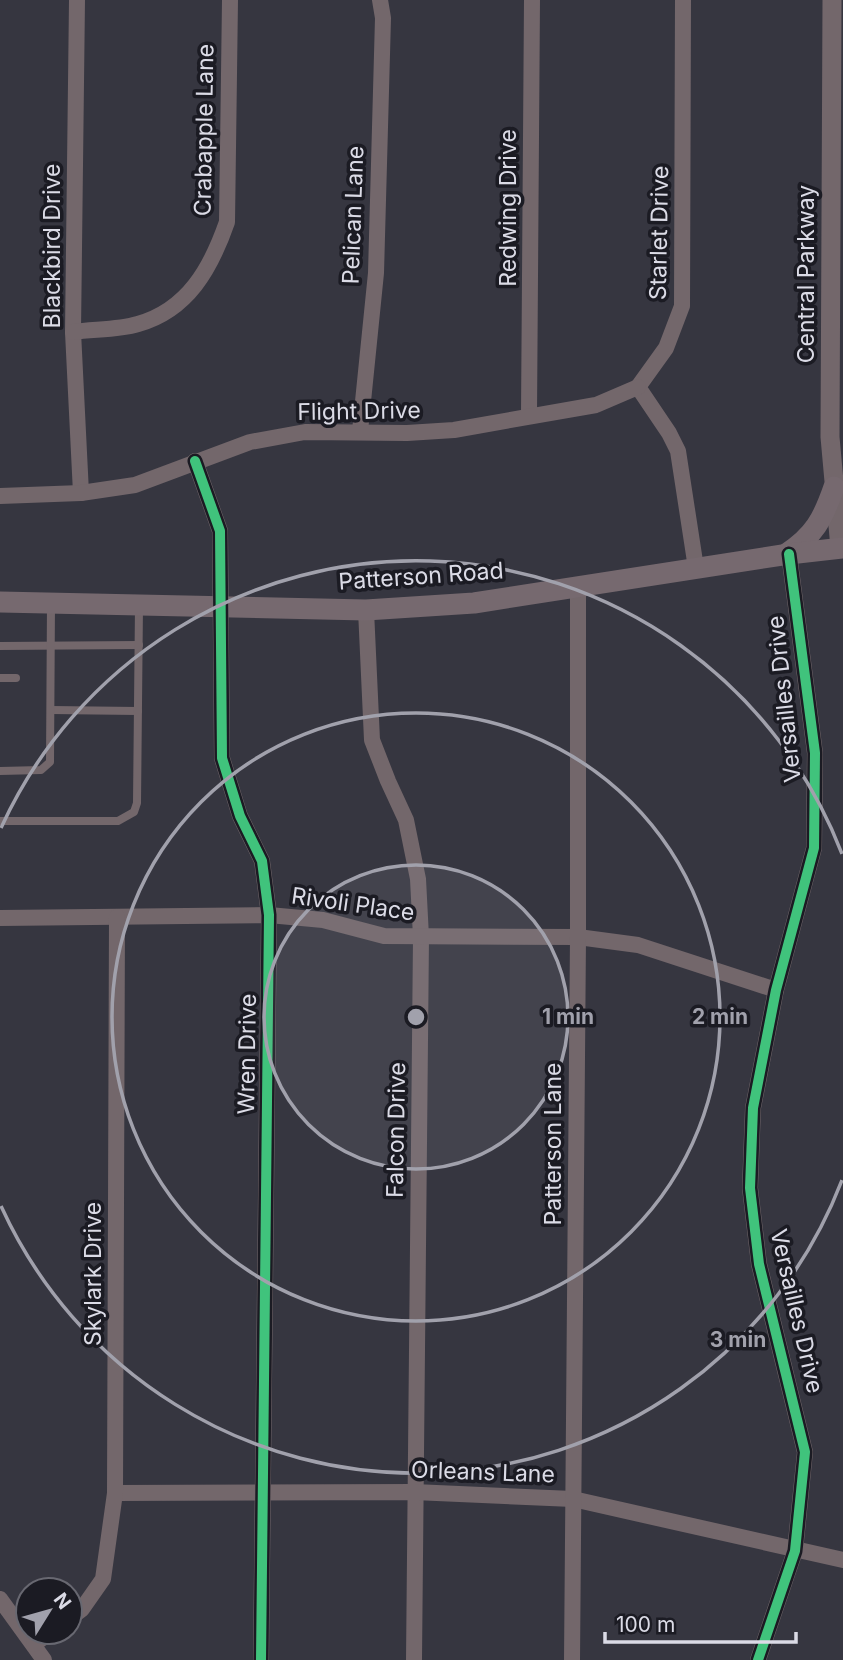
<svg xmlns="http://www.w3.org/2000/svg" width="843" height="1660" viewBox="0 0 843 1660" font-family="Inter,sans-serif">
<rect width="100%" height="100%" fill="#363640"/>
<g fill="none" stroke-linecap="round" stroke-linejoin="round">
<g stroke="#73676b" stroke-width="8">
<path d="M0,646L139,645"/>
<path d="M0,678H16"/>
<path d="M51,710L138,711"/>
<path d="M0,771L41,770L50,762L51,603"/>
<path d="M0,821H118L134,812L137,803L139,606"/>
</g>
<g stroke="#73676b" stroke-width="16">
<path d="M77,0L73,332L81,493"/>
<path d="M683,0L682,306L666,348L638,387L669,433L678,451L696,568"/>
<path d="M73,332C94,329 118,330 138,324C188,310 211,268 227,222L230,0"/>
<path d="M529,415L532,0"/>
<path d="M360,431L376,273L383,18L380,0"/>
<path d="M195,461L220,531L222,758L240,816L262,861L269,915L261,1660"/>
<path d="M0,496L81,493L135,485L250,442L305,432L407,433L454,430L596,405L638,387"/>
<path d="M366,610L372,740L388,781L406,820L418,879L421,937L414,1660"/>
<path d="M0,918L269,915L323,920L384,936L578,937L638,945L776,990"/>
<path d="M115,1493L414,1492L573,1499L843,1560"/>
<path d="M0,1599L44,1660"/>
<path d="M70,1618L82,1609L103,1579L115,1493L117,917"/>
<path d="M34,1644L51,1632"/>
<path d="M572,1660L578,937V586"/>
<path d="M758,1660L795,1551L805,1452L759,1264L750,1188L753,1108L776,990L814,848L815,753L789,554"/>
</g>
<path stroke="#73676b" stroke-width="19" d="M832,0L830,437L840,548"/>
<g stroke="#76696f" stroke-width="21">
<path d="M786,554C814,536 823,519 834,487"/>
<path d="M0,602L366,610L474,603L789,554L843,548"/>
</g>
<defs>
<g id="cycleway">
<path d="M195,461L220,531L222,758L240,816L262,861L269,915L261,1660"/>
<path d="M758,1660L795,1551L805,1452L759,1264L750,1188L753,1108L776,990L814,848L815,753L789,554"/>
</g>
</defs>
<use href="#cycleway" stroke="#1b1b23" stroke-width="15"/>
<use href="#cycleway" stroke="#40c37c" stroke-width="10"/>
</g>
<circle cx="416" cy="1017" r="152" fill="#a1a1ac" fill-opacity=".12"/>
<g fill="none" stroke="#a1a1ac" stroke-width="3.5">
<circle cx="416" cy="1017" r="152"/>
<circle cx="416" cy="1017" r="304"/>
<path d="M842 1180A456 456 0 0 1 1 1206M1 828A456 456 0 0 1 842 854"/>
</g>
<g text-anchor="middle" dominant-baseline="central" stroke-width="7" stroke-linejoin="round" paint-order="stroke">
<g font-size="23" fill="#dbdbe6" stroke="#1b1b23">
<text transform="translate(204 130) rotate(-89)">Crabapple Lane</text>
<text transform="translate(508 208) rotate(-90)">Redwing Drive</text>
<text transform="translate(353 215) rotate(-88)">Pelican Lane</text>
<text transform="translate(659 233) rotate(-89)">Starlet Drive</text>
<text transform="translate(52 246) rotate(-90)">Blackbird Drive</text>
<text transform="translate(806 274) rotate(-90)">Central Parkway</text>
<text transform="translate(359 411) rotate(-1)">Flight Drive</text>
<text transform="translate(421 576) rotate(-4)">Patterson Road</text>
<text transform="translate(784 699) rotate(-96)">Versailles Drive</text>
<text transform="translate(353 904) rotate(8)">Rivoli Place</text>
<text transform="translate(247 1054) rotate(-89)">Wren Drive</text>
<text transform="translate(396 1130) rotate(-89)">Falcon Drive</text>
<text transform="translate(553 1144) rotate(-90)">Patterson Lane</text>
<text transform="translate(93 1274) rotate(-90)">Skylark Drive</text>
<text transform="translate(797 1311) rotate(77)">Versailles Drive</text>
<text transform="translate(483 1472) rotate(2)">Orleans Lane</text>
</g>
</g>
<circle cx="416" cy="1017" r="10" fill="#a1a1ac" stroke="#1b1b23" stroke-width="3.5"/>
<g font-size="21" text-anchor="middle" font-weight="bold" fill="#a1a1ac" stroke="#1b1b23" stroke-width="7" stroke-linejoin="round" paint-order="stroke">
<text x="568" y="1024">1 min</text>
<text x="720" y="1024">2 min</text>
<text x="738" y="1347">3 min</text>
</g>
<g transform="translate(49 1611) rotate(53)"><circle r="33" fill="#1b1b23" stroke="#686871" stroke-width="2"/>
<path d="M0-5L12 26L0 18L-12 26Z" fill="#a1a1ac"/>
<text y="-10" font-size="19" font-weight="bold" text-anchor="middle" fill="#dbdbe6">N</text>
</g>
<path d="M605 1632v10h191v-10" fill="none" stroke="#dbdbe6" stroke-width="3.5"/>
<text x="616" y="1632" font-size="21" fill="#dbdbe6" stroke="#1b1b23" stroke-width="5" paint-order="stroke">100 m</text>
</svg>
